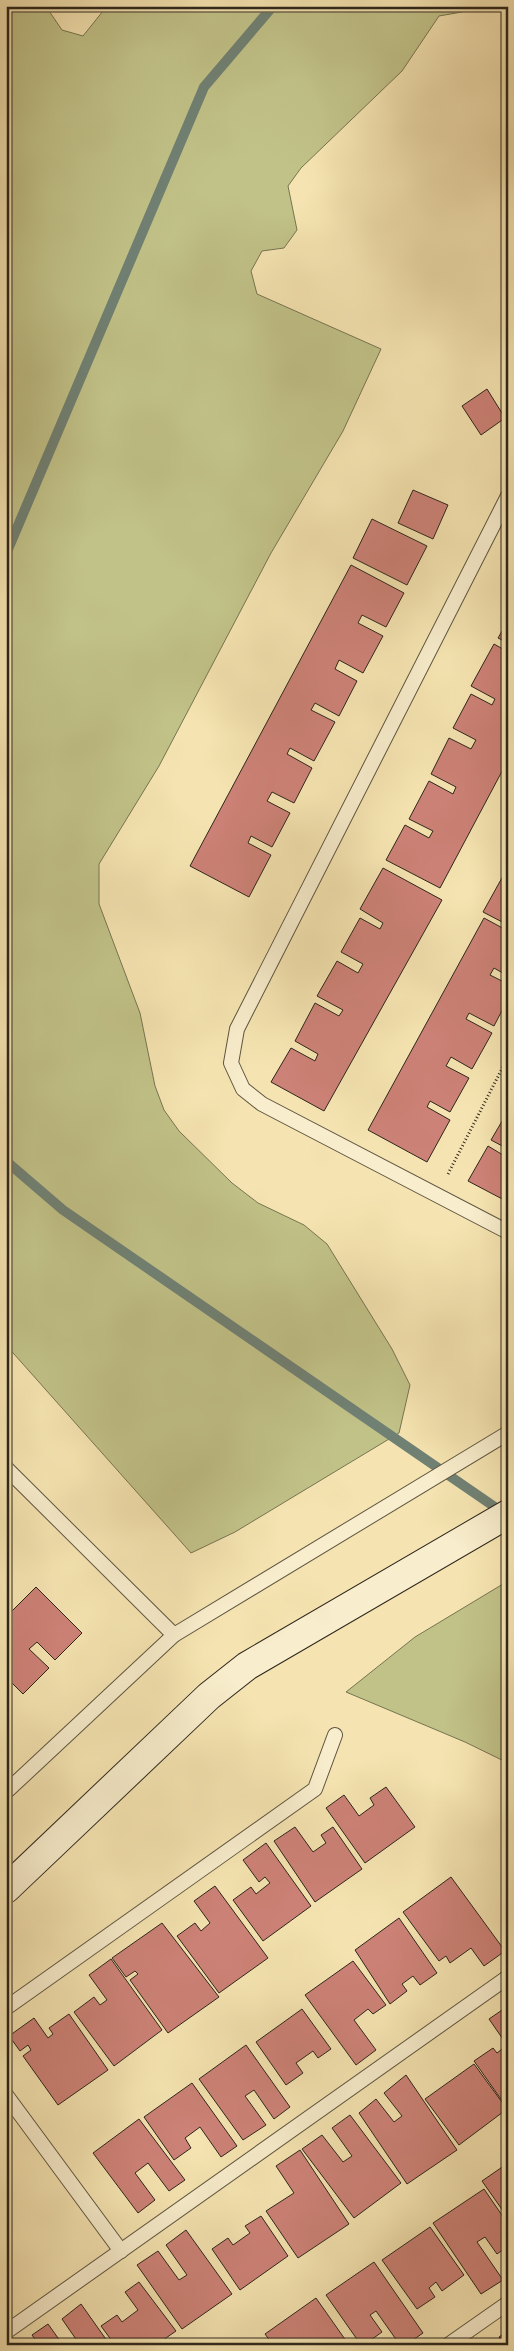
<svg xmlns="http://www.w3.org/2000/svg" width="514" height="2351" viewBox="0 0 514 2351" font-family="'IM FELL Great Primer',serif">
<rect width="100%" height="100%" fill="#f5e4b1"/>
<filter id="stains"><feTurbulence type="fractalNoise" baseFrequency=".004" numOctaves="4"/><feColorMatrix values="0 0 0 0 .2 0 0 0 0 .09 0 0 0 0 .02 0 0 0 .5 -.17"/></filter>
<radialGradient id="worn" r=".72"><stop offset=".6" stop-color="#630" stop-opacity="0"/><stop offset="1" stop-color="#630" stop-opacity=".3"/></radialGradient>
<g fill="#c1c288" stroke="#777452">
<path d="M6,6H51L49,11L62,30L83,36L107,6H452L462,12L439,16L402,71L301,168L288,186L297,230L284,248L262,251L251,271L257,294L381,349L343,431L271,553L159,766L99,864V904L140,1013L155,1086L164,1110L179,1131L232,1183L258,1203L304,1225L327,1244L392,1349L410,1385L399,1433L235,1532L191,1553L6,1345Z"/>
<path d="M508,1581V1763L465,1742L346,1692L415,1637Z"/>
</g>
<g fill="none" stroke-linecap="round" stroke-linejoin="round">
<g stroke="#708174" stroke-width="10">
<path d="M6,554L204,87L273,6"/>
<path d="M6,1161L63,1210L505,1514"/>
</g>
</g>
<g fill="#cd8277" stroke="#2d261c">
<path d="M487,389L505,418L481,435L462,406Z"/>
<path d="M413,490L448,505L433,539L398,523Z"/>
<path d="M372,519L427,546L407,585L353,558Z"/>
<path d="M351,565L404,593L386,627L362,615L358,623L383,636L363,673L339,660L335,669L357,681L339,716L315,703L311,710L335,722L314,761L290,748L287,754L312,768L294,803L272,792L267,801L290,813L272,847L251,836L248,843L271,855L249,897L190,866Z"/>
<path d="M508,621V643L498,638Z"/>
<path d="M494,644L508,652V760L440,888L386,860L405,825L429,838L433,831L409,819L429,781L453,794L456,787L431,774L449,738L471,749L476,740L453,728L471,694L492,705L495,699L471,686Z"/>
<path d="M508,867V925L483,912Z"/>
<path d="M383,868L442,900L324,1111L271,1082L291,1048L315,1061L318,1054L295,1041L315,1003L339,1016L343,1010L317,996L337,961L358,973L363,964L341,952L360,918L380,929L383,923L360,909Z"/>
<path d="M484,918L508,931V976L494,968L490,975L508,984V999L494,1026L469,1013L466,1019L492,1033L472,1069L451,1057L446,1066L469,1078L450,1112L430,1101L427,1107L450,1120L427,1162L368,1130Z"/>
<path d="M508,1111V1149L491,1140Z"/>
<path d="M488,1146L508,1158V1202L468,1181Z"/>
<path d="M36,1587L82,1633L55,1660L37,1642L29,1649L49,1668L23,1694L6,1677V1617Z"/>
<path d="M386,1787L415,1827L365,1863L326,1808L344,1795L359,1816L374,1805L370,1798Z"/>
<path d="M295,1827L313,1852L326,1843L321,1835L333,1827L362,1869L315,1902L274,1841Z"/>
<path d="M266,1843L311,1906L263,1941L233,1900L251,1887L256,1894L270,1883L265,1877L259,1882L243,1860Z"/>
<path d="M451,1877L505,1951L484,1966L471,1948L450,1963L446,1956L439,1961L403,1912Z"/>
<path d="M215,1886L268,1958L219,1993L177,1936L195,1923L201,1931L210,1923L194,1901Z"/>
<path d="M399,1918L437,1973L420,1985L413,1976L402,1984L407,1991L390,2004L355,1950Z"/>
<path d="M162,1923L219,1997L168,2033L130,1980L138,1974L135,1971L126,1977L112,1958Z"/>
<path d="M111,1959L162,2030L114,2066L74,2012L94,1997L100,2005L107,2000L89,1975Z"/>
<path d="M353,1961L386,2005L373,2014L368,2009L354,2020L376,2050L356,2065L305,1995Z"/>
<path d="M508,2006V2099L503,2102L474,2061L493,2048L497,2053L507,2045L489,2019Z"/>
<path d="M302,2009L331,2049L318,2058L313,2051L296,2063L303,2073L286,2085L256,2042Z"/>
<path d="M69,2014L108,2070L58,2105L23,2056L31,2050L28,2045L20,2051L9,2036L34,2018L48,2038L53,2034L49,2028Z"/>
<path d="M246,2045L290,2107L274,2119L254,2090L245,2096L266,2125L243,2140L199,2079Z"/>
<path d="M474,2064L507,2109L459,2145L425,2099Z"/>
<path d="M406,2075L457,2150L407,2184L359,2113L376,2099L394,2122L402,2116L384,2093Z"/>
<path d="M192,2083L237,2146L221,2157L200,2127L185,2138L191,2148L174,2160L144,2117Z"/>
<path d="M350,2115L401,2183L354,2218L302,2149L322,2135L343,2162L352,2156L332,2128Z"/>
<path d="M139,2119L185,2180L169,2191L148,2163L135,2173L155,2200L138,2213L93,2153Z"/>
<path d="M300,2150L349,2224L298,2258L266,2211L294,2193L276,2166Z"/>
<path d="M508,2163V2218L482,2181Z"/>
<path d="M484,2189L508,2224V2246L497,2254L485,2237L477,2242L503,2280L481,2294L433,2223Z"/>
<path d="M261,2216L288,2256L240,2290L212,2249L228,2238L233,2245L250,2233L245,2226Z"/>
<path d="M430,2227L464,2275L442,2291L436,2282L429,2288L435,2297L417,2309L382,2260Z"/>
<path d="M186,2230L232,2294L182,2329L137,2265L158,2251L179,2280L187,2275L166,2245Z"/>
<path d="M374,2262L423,2333L406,2345H400L376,2311L370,2315L382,2332L364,2345H361L326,2295Z"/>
<path d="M139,2282L176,2331L156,2345H115L101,2326L117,2315L122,2322L138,2310L125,2292Z"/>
<path d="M316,2298L349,2345H273L265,2334Z"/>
<path d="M81,2304L110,2345H80L62,2319Z"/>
<path d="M48,2324L63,2345H39L32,2335Z"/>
<path d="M508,2331V2345H505L499,2337Z"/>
</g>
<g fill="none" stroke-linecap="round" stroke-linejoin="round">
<defs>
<g id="lane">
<path d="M508,496L237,1029L231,1063L243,1089L262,1104L508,1232"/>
<path d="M6,1468L174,1635L508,1433"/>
<path d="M6,1792L174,1635"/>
<path d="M6,2008L315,1789L335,1735"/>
<path d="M6,2095L121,2251"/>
<path d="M6,2332L508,1977"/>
<path d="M448,2345L508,2303"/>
</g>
<path id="secondary" d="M6,1889L209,1696L247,1666L508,1514"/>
</defs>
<use href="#lane" stroke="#5f5641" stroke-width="16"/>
<use href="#secondary" stroke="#2d261c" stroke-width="30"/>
<path stroke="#2d261c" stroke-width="3" stroke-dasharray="1 2.5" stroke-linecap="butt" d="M448,1174L508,1057"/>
<use href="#lane" stroke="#f8edcc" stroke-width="14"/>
<use href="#secondary" stroke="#f8edcc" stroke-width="28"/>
</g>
<rect width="514" height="2351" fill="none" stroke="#f5e4b1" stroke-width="25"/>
<rect x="8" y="8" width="499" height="2336" fill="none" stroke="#2d261c" stroke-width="2.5"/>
<rect x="12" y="12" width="489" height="2326" fill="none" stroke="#2d261c"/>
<rect width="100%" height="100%" filter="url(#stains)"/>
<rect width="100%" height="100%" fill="url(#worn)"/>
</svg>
